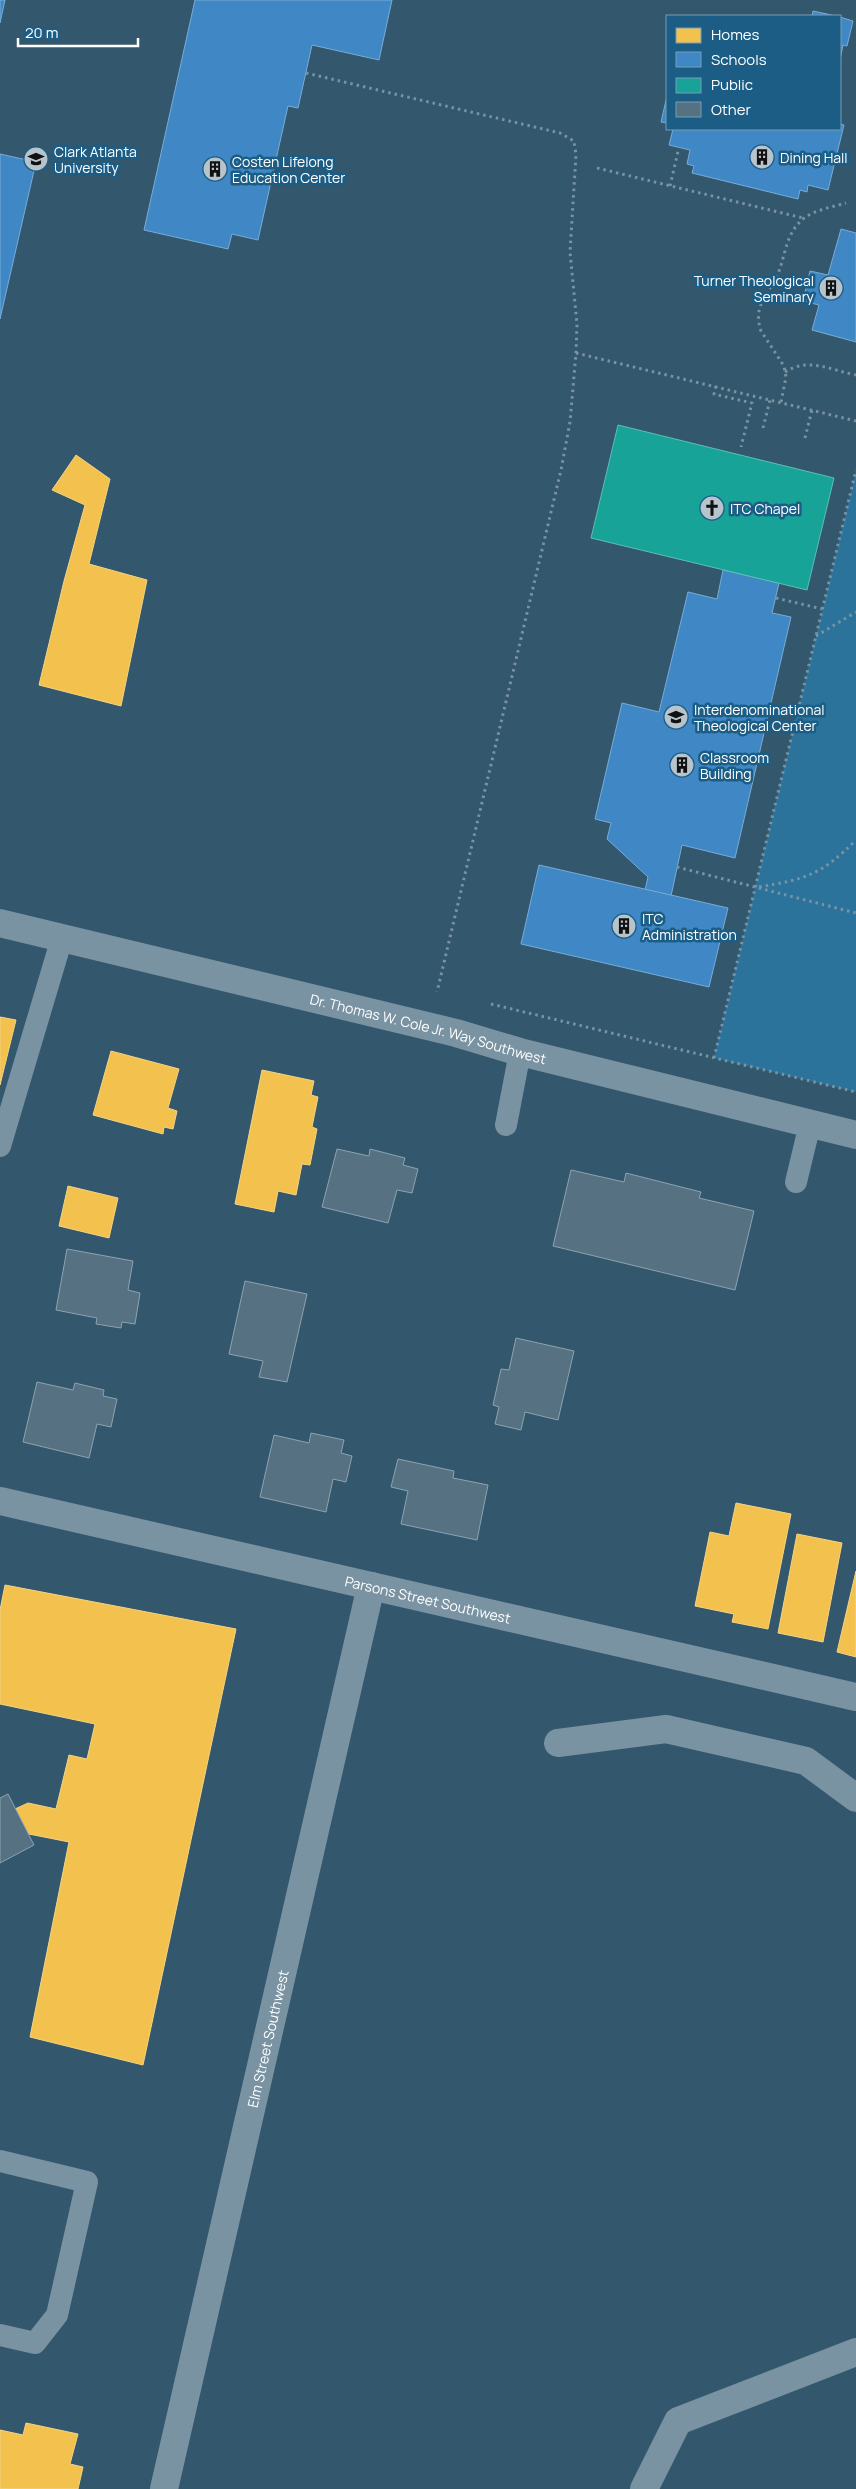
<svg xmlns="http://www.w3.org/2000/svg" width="856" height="2489" viewBox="0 0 856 2489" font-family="Manrope,sans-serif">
<rect width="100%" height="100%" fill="#33576d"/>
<path fill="#2b739b" d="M856,471V1092L714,1058Z"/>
<g fill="#f2c14e" stroke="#f6d483">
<path d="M76,455L110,479L89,564L147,580L121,706L39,685L64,581L85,505L52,490Z"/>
<path d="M0,1017L16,1020L0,1085Z"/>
<path d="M111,1051L179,1069L168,1108L177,1111L173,1129L164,1127L163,1134L93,1115Z"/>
<path d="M262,1070L314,1081L311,1095L318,1097L312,1127L317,1129L310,1165L302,1164L296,1195L278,1191L274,1212L235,1204Z"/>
<path d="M68,1186L118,1198L109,1238L59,1226Z"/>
<path d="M736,1503L791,1514L768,1629L732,1622L734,1614L695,1606L710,1532L729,1536Z"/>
<path d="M797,1534L842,1543L823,1642L778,1633Z"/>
<path d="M856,1571V1657L837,1652Z"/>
<path d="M5,1585L236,1629L143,2065L30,2037L69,1842L29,1834L15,1809L28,1803L56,1809L69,1755L87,1759L95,1724L0,1704V1610Z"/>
<path d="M26,2423L78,2434L70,2464L83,2467L78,2489H0V2430L23,2435Z"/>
</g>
<g fill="#3f88c5" stroke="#79acd6">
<path d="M0,0H5L0,23Z"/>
<path d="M195,0H392L379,60L312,45L298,108L288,106L258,240L232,234L228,249L144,230Z"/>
<path d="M813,11L836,16H812Z"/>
<path d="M840,17L853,21L847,46L843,45L840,60Z"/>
<path d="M667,96V123L661,122Z"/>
<path d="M840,124L844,125L828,190L808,185L807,192L800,190L798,199L692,173L694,166L687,164L690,150L669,145L673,129H840Z"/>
<path d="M0,154L36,162L0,319Z"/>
<path d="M841,229L856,233V342L812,330L819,305L803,301L810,271L828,275Z"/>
<path d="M723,570L779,583L772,613L791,617L735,858L682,845L671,896L645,890L648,877L607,839L611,823L595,819L622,703L659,712L688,592L717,599Z"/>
<path d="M539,865L728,908L709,987L521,944Z"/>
</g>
<path fill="#17a398" stroke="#5dbfb7" d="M618,425L834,478L807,590L591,538Z"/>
<g fill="#557182" stroke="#8da3b1">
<path d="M337,1149L369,1156L370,1149L405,1158L403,1165L418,1169L412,1193L397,1190L388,1223L322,1207Z"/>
<path d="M571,1170L624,1182L626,1173L701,1192L699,1198L754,1211L735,1290L553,1246Z"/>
<path d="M67,1249L133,1261L128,1290L140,1293L135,1324L122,1322L121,1328L96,1324L97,1318L56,1310Z"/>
<path d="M245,1281L307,1294L287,1382L259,1377L263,1361L229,1354Z"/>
<path d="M516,1338L574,1351L558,1420L525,1412L521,1430L495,1424L499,1407L493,1405L501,1369L509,1370Z"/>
<path d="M37,1382L73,1390L75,1383L104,1390L103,1396L117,1399L111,1427L97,1424L89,1458L23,1442Z"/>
<path d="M311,1433L344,1440L341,1453L352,1456L346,1482L333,1479L326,1512L260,1497L274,1435L309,1443Z"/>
<path d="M398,1459L454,1471L453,1478L488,1485L477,1540L401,1524L408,1491L391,1487Z"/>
<path d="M8,1794L34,1845L0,1863V1798Z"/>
</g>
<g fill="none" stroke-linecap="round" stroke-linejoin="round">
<g stroke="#7993a3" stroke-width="3" stroke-dasharray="2.5 4" stroke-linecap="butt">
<path d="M306,73L560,133L574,141L576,155L570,252L577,324L576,353L570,422L561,470L437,992"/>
<path d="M597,168L803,218"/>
<path d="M670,186L679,147"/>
<path d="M576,353L856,421"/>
<path d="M785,372C809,357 830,370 856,375"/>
<path d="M716,386L714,394L752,403L741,447"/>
<path d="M781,402L786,377L784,366L761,331C753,307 766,296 776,278C786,258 784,235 803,219C814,210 832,207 846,203"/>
<path d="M763,428L770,400"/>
<path d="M805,438L812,410"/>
<path d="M776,598L822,609"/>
<path d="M816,636L856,612"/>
<path d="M677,867L856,913"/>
<path d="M759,887C806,879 821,875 856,840"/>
<path d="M491,1004L856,1092"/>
<path d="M714,1058L856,470"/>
</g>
<g stroke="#7993a3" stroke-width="22">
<path d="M506,1125L520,1052"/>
<path d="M0,1146L62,938"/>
<path d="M796,1182L810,1124"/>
<path d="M0,2161L87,2182L57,2315L35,2343L0,2335"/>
</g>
<g stroke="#7993a3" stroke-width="28">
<path id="s1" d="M0,923L456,1033L520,1052L856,1135"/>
<path id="s2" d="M0,1501L856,1697"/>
<path d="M558,1743L666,1729L806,1761L856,1798"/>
<path id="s3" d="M164,2489L371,1586"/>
<path d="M644,2489L678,2421L856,2352"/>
</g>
</g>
<defs>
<symbol id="building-disc" viewBox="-11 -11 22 22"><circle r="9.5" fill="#b8c4cc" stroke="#1b5d85"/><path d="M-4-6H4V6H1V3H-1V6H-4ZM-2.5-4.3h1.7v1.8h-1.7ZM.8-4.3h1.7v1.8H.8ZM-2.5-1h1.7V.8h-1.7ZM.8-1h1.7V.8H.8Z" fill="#111"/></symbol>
<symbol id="university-disc" viewBox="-11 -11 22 22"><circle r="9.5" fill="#b8c4cc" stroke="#1b5d85"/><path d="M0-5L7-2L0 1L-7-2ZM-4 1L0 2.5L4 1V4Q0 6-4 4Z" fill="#111"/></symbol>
<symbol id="church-disc" viewBox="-11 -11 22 22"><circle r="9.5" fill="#b8c4cc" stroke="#1b5d85"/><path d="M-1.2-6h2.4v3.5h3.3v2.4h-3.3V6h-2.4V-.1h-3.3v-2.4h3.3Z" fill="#111"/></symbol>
</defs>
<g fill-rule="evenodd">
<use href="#building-disc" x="748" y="143" width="28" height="28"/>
<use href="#university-disc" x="22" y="145" width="28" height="28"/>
<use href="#building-disc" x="201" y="155" width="28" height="28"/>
<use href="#building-disc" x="817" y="274" width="28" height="28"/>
<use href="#church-disc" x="698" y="494" width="28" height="28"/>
<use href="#university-disc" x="662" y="703" width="28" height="28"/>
<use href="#building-disc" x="668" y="751" width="28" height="28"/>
<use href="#building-disc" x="610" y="912" width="28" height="28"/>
</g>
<g text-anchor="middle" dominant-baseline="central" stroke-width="5" stroke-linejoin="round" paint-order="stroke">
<g font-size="14" fill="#fff" stroke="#1b5d85" text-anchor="start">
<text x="54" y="151">Clark Atlanta<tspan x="54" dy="16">University</tspan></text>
<text x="780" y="157">Dining Hall</text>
<text x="232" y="161">Costen Lifelong<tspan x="232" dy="16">Education Center</tspan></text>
<text x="814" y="280" text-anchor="end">Turner Theological<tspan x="814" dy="16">Seminary</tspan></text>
<text x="730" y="508">ITC Chapel</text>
<text x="694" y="709">Interdenominational<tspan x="694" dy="16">Theological Center</tspan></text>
<text x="700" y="757">Classroom<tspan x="700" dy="16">Building</tspan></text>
<text x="642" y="918">ITC<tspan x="642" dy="16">Administration</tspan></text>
</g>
<g font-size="14" fill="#fff" stroke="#1b5d85">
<text stroke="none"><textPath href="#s1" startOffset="441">Dr. Thomas W. Cole Jr. Way Southwest</textPath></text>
<text stroke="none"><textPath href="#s2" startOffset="439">Parsons Street Southwest</textPath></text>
<text stroke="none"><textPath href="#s3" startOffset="462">Elm Street Southwest</textPath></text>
</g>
</g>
<rect x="666" y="15" width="175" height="115" fill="#1b5d85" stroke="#769eb6"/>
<rect x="676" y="28" width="25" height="15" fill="#f2c14e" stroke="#769eb6"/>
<text x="711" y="40" font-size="15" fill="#ffffff">Homes</text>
<rect x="676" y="52" width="25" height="15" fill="#3f88c5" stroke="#769eb6"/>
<text x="711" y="65" font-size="15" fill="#ffffff">Schools</text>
<rect x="676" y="78" width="25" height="15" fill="#17a398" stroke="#769eb6"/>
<text x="711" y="90" font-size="15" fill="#ffffff">Public</text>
<rect x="676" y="102" width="25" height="15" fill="#557182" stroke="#769eb6"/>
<text x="711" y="115" font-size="15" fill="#ffffff">Other</text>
<path d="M18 38v8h120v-8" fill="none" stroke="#ffffff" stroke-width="2.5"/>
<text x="25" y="38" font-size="15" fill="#ffffff" stroke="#1b5d85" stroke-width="4" paint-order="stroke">20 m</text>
</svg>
